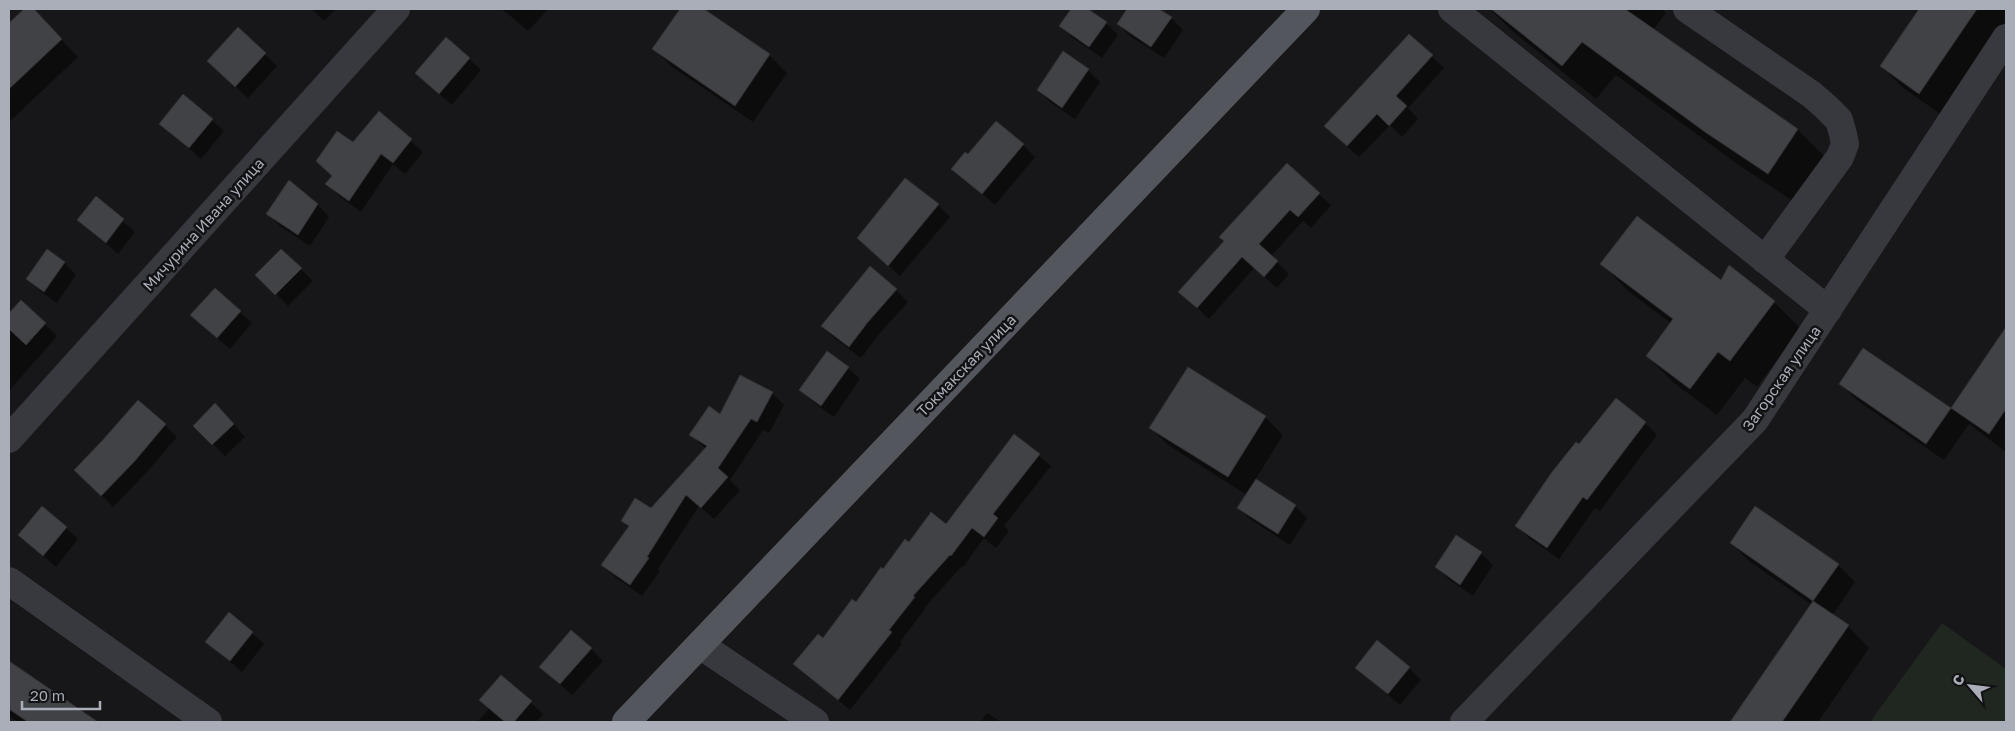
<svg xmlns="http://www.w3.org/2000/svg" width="2015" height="731" viewBox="0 0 2015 731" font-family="'Golos Text',sans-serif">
<rect width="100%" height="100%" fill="#171719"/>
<path fill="#1f2720" d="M1942,623L2006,669V722H1870Z"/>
<g fill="#0007">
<path d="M25,9H32L78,57L9,122V25Z"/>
<path d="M311,9H336L324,21Z"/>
<path d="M502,9H546L547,10L528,31Z"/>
<path d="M682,9H702L769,55L787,73L753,122L671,66L654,49Z"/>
<path d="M1073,9H1086L1106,23L1118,35L1102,58L1073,38L1061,26Z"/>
<path d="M1129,9H1157L1171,18L1183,30L1164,58L1130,36L1118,24Z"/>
<path d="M1490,9H1662L1666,13L1653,30L1798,130L1831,163L1802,207L1740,166L1616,75L1596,99L1510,29Z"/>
<path d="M1921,9H2006V21L1942,115L1903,88L1881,66Z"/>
<path d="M238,29L277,66L248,98L221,73Z"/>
<path d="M1409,36L1444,68L1408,108L1418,119L1402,137L1390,125L1359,157L1337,137Z"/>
<path d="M469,59L481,70L452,105L429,85Z"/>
<path d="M1088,70L1100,82L1075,119L1050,102L1038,90Z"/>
<path d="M379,113L423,152L405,174L393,164L361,212L339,196L327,184L354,144Z"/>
<path d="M212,120L224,131L201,159L160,124Z"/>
<path d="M1023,145L1035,157L995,205L953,168Z"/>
<path d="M906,180L938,205L950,217L900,276L871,250Z"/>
<path d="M1319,194L1331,205L1311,228L1303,221L1271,256L1289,274L1277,288L1254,268L1209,319L1192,303L1225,241Z"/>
<path d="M96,198L135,232L118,254L79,220Z"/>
<path d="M318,205L329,217L310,246L280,226L268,214Z"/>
<path d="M281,250L313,281L288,306L257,275Z"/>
<path d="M64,263L76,275L57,303L40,291L28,279Z"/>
<path d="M1602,264L1721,282L1774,302L1800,328L1757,387L1745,378L1717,415L1674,383L1647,356L1671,323L1628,291Z"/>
<path d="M215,289L252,323L230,349L204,327Z"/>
<path d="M896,290L908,302L879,334L861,358L834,338L822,326Z"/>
<path d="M21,301L57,336L9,391V315Z"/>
<path d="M2006,329V452L1969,424L1944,460L1858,401L1840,384L1864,350L1951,410Z"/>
<path d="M848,368L860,379L834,417L813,402L801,390Z"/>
<path d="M1188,369L1265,417L1283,435L1255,480L1295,506L1307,518L1290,545L1251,520L1239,508L1247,495L1168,445L1151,428Z"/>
<path d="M772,393L784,405L769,433L763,430L730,480L740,490L714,519L699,506L658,569L660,571L642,596L615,577L603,565L629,528L622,521L652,510L706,449L691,435L720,416Z"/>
<path d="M227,417L245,437L225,456L195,426Z"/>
<path d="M1645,423L1657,435L1600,511L1595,508L1559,559L1529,538L1517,526L1579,445Z"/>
<path d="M165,425L177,437L146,473L113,507L76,470Z"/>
<path d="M1015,436L1051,466L1004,526L1009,531L996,548L984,538L963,567L962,566L924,608L925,609L900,642L902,644L850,710L795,664L823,640L910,544L946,526Z"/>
<path d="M66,528L78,539L56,567L20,535Z"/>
<path d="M1457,537L1481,553L1493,565L1473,596L1448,579L1436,567Z"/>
<path d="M1731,543L1838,565L1855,582L1832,616L1848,626L1869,648L1818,722H1731L1812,605L1749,561Z"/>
<path d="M252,633L264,644L242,672L207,642Z"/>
<path d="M591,649L603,661L572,695L541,667Z"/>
<path d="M9,663L96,722H18L9,716Z"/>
<path d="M1357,667L1409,668L1421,680L1400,705Z"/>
<path d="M501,676L543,714L536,722H477L489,709L481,700Z"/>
<path d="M987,713L1001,722H981Z"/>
</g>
<g fill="#414246" stroke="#313135">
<path d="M24,9H34L62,39L9,89V23Z"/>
<path d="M680,9H704L770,54L735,106L652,49Z"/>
<path d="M1071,9H1088L1107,22L1089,47L1059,26Z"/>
<path d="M1127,9H1159L1172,17L1151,47L1117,24Z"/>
<path d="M1491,9H1625L1798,129L1768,174L1705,132L1582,42L1562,66Z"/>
<path d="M1919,9H1977L1919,94L1880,66Z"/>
<path d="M238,27L266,53L235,87L207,61Z"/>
<path d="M1409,34L1433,55L1396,96L1407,106L1389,126L1377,114L1347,146L1324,126Z"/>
<path d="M446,37L470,58L439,94L415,73Z"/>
<path d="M1063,51L1089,69L1062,108L1037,90Z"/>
<path d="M183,94L213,119L189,148L159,124Z"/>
<path d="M379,111L412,139L393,163L381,154L349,201L325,184L332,176L316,161L337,131L353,142Z"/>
<path d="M996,121L1024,144L982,194L951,169L965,152L968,154Z"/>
<path d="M1287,163L1320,193L1298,217L1290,210L1259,244L1278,261L1264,277L1242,257L1197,308L1178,292L1224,241L1219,237Z"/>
<path d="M905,178L939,204L888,266L857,238Z"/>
<path d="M289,180L318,204L298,235L266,214Z"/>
<path d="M96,196L124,219L106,243L77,220Z"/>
<path d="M1637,216L1721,280L1729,265L1775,301L1730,361L1718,352L1690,389L1646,356L1673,319L1600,264Z"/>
<path d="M47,249L65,262L44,292L26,279Z"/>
<path d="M281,249L302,268L275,295L255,275Z"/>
<path d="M870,266L897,289L868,322L849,347L821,326Z"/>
<path d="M215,288L241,311L217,338L190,315Z"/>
<path d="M21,300L46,323L26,345L9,329V313Z"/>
<path d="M2006,327V409L1989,434L1951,408Z"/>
<path d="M1863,348L1951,408L1926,444L1839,384Z"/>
<path d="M827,351L849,367L821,406L799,390Z"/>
<path d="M1188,367L1266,416L1228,477L1149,428Z"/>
<path d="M740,375L773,392L757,422L751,419L718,468L728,477L701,508L686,495L647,557L649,558L630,585L601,565L629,526L621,521L635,498L651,508L707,446L689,435L709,406L720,414Z"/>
<path d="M1616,398L1646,422L1587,500L1583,497L1547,548L1515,526L1552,472L1576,442L1579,444Z"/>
<path d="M138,400L166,424L134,462L101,496L74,470L101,442Z"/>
<path d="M215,403L234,424L212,445L193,426Z"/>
<path d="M1014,434L1040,454L993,514L998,518L984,537L972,528L951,556L950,555L913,596L915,597L889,630L892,632L838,700L793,664L818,634L823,638L852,599L856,602L881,567L883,569L905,539L909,542L931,512L946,524Z"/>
<path d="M1256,479L1296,505L1278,534L1237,508Z"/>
<path d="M42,506L67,527L43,556L18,535Z"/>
<path d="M1755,506L1839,564L1813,601L1730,543Z"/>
<path d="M1456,535L1482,552L1460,585L1435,567Z"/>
<path d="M1813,601L1849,625L1782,722H1730Z"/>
<path d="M229,612L253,632L230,661L205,642Z"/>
<path d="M571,630L592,648L560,684L539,667Z"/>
<path d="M1377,640L1410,667L1388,694L1355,668Z"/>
<path d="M9,661L98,722H28L9,709Z"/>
<path d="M501,675L532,701L514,722H505L479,700Z"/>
</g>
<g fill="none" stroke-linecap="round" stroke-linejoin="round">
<g stroke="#38393e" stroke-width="28">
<path d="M1452,9L1828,310"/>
<path d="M1687,9L1811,94L1826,107L1839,120L1843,134L1845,144L1840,157L1765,260"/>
<path d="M9,439L396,9"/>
<path d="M9,581L208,722"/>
<path d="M700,645L815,722"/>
<path d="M1464,722L1755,420L2006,38"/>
</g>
<path stroke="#54565d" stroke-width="28" d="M626,722L1306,9"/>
</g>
<g text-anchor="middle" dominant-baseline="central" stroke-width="5" stroke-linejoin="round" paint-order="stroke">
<g font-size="15" fill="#a9aeb9" stroke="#121214">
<text transform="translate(203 224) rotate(-48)">Мичурина Ивана улица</text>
<text transform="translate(966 365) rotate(-46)">Токмакская улица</text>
<text transform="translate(1781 378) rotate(-55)">Загорская улица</text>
</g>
</g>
<rect width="2015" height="731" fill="none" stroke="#a9aeb9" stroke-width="20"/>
<g transform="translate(1970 686) rotate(298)" stroke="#121214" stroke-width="4" paint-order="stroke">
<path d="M0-4L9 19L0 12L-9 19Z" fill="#a9aeb9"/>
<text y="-8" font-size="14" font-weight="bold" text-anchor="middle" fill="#a9aeb9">С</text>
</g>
<path d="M22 701v8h78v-8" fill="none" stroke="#a9aeb9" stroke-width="2.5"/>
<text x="30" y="701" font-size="15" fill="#a9aeb9" stroke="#121214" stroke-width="4" paint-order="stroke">20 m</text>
</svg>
